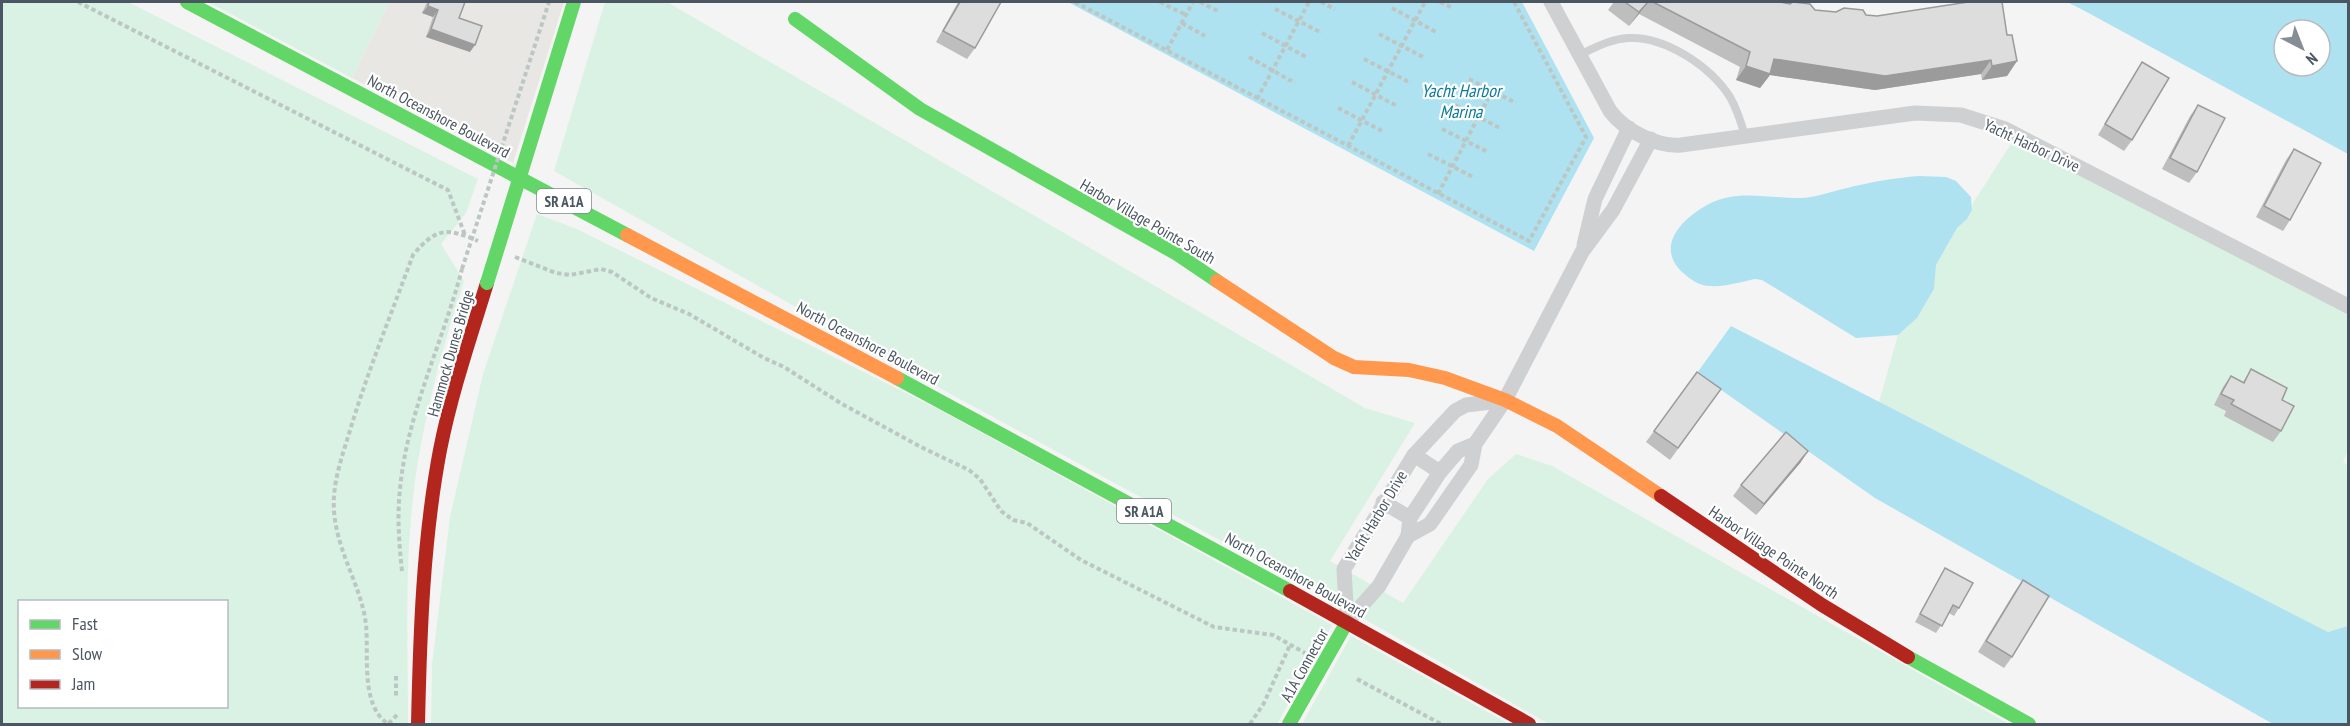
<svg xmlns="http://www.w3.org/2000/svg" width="2350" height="726" viewBox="0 0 2350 726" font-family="'PT Sans Narrow',sans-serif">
<rect width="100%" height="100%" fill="#f4f4f4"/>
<path fill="#e8e7e3" d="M389,2H564L513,163L352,78Z"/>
<g fill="#d9f2e3" fill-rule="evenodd">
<path d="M2,2H128L478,179L466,213L441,244L464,281C439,358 418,437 411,518C405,586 408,656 408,724H2ZM20,602H226V706H20Z"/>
<path d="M208,2H389L352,78Z"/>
<path d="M605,2H667L1365,408L1415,423L1330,561L1403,603L1488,479L1516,454L1552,466L2009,724H1549L1343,607L945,391L554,171Z"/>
<path d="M2020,130L2348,300V450L2343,462L2348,465V626L2328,632L1879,402L1898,335L1917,318L1934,289L1936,265L1957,228L1967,219L1972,210L1973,203Z"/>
<path d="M537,214L577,229L938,409L1332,625L1277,724H431L432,665L450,517L483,374Z"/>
<path d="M1351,636L1509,724H1302Z"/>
</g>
<g fill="#aee2f0" fill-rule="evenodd">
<path d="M1068,2H1522L1594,138L1534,251Z"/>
<path d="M2067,2H2348V154L2083,10ZM2284,30H2320V66H2284Z"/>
<path d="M1919,176L1946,177L1956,181L1971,197L1972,210L1967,219L1957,228L1936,265L1934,289L1917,318L1898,335L1856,338L1762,280L1755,279C1741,282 1725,287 1710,286C1699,286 1690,279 1682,272C1655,246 1682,219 1707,205C1736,188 1771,199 1802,198C1817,197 1833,191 1847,188C1871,182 1894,178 1919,176Z"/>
<path d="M1731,326L2328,632L2348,626V724H2273L1875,498L1697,373Z"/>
</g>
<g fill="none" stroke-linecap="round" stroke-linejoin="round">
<g stroke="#bcc7c4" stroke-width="4" stroke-dasharray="4.5 3" stroke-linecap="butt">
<path d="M78,2L448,190L465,235"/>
<path d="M1075,2L1529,241L1586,137L1514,2"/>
<path d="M1160,2L1186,15"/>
<path d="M1200,2L1218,11"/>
<path d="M1321,2L1335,9"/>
<path d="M1440,2L1451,7"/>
<path d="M1392,8L1438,33"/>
<path d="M1275,9L1322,33"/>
<path d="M1182,23L1205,36"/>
<path d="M1262,33L1308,58"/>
<path d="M1379,34L1425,58"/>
<path d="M1167,50L1193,2"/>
<path d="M1249,57L1295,83"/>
<path d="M1364,59L1411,83"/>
<path d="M1469,79L1516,103"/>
<path d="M1352,82L1397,106"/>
<path d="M1257,99L1309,2"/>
<path d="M1455,105L1502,129"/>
<path d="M1338,108L1384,132"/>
<path d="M1442,129L1488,152"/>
<path d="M1348,146L1425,2"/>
<path d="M1428,154L1475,178"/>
<path d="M1438,194L1492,91"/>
<path d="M515,257L556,273L570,275L601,269L612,272L651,298L689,314L764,358L784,367L842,404L921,447L969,470L980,479L1001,511L1013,520L1027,523L1081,560L1214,627L1273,635L1305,653"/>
<path d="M402,571C399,543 397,516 400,489C407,413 443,342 462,269"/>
<path d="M396,676V696"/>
<path d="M1357,679L1441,724"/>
<path d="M397,715L388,724C360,705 369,655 366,625C362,587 337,553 334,511C332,482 343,454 351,427C369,368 392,312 413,255C436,228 446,227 478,241"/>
<path d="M1250,724L1264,703L1290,645"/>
</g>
<path stroke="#ced0d2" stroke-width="8" d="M1579,55C1595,48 1610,39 1628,38C1665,36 1710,66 1730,97C1737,109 1741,122 1745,136"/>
<g stroke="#ced0d2" stroke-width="15">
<path d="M1551,2L1610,111C1625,131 1657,147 1681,145L1915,113L1961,115L2005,129L2348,306"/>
<path d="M1584,245L1595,199L1629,128"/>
<path d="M1414,455L1440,472"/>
<path d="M1383,502L1410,518"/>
<path d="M1408,536L1410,518L1440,472L1458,451L1475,444"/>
<path d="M1347,622L1379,586L1408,536L1430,524L1471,465L1475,444L1505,400L1582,252L1613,210L1651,139"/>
<path d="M1347,622L1344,569L1414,455L1455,411L1466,405L1500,401"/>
</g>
<g stroke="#63d668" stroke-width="14">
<path d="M187,2L627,235"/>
<path d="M795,19L920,109L1177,254L1217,281"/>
<path d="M897,378L1290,591"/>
<path d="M1908,657L2029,724"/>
<path d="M1289,724L1347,622"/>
</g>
<g stroke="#ff974d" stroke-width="14">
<path d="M627,235L897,378"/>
<path d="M1217,281L1334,358L1354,367L1409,370L1445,378L1505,400L1557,426L1661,496"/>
</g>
<g stroke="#b3261e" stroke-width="14">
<path d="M1661,496L1822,605L1908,657"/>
<path d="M1290,591L1529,724"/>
<path d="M418,724C420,633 423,540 440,450C451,394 470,338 487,283"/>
</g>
<path stroke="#bcc7c4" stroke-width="4" stroke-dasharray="4.5 3" stroke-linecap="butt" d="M462,269L549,2"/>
<path stroke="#63d668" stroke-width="14" d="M487,283L574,2"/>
</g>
<g fill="#bebebf">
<path d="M427,2H465L459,18L470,52L426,37L433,17L422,13Z"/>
<path d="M958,2H1001L975,48L967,59L936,42Z"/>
<path d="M1614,2H1780L1815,10L1866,15L2007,35L2017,61L2007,76L1982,80L1981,74L1875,90L1770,75L1760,88L1736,80L1740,67L1639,14L1629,26L1608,10Z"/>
<path d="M2142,62L2132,140L2124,151L2098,135L2135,73Z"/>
<path d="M2198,105L2197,172L2189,183L2162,169L2190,116Z"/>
<path d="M2294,149L2290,220L2283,231L2256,217L2286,160Z"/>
<path d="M2251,369L2282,400L2281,431L2273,442L2224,416L2226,411L2214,405L2223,387L2231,376L2243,382Z"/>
<path d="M1697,372L1721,389L1670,460L1646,442Z"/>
<path d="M1801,462L1756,515L1733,496L1741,485Z"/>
<path d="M1945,568L1959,608L1954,616L1949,613L1936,633L1915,622L1940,576Z"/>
<path d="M2023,580L2012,657L2004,668L1978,652L2015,591Z"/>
</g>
<g fill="#9b9b9b">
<path d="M1648,2L1639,14L1629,26L1639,12Z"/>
<path d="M428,6L438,10L433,17L422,13Z"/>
<path d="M431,29L475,45L470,52L426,37Z"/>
<path d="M1774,59L1991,60L1981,74L1875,90L1770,75L1760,88L1736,80L1746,66Z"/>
<path d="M2017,61L2007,76L1982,80L1992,66Z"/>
<path d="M1808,451L1801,462L1756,515L1764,504Z"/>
</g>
<g fill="#ddddde" stroke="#9b9b9b" stroke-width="1.5">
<path d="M429,2H465L459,18L482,26L475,45L431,29L438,10L428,6Z"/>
<path d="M960,2H1001L975,48L943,31Z"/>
<path d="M1625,2H1648L1639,12Z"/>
<path d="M1653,2H1780L1790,4L1793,2L1810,4L1815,10L1836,12L1844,8L1863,10L1866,15L1877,16L1968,2H2002L2007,35H2012L2017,61L1992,66L1991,60L1885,76L1774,59L1770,74L1746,66L1750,52Z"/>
<path d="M2142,62L2169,78L2132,140L2105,124Z"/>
<path d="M2198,105L2225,118L2197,172L2170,158Z"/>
<path d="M2294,149L2321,163L2290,220L2264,206Z"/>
<path d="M2251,369L2287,388L2282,400L2294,406L2281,431L2231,404L2234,400L2221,394L2231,376L2244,383Z"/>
<path d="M1697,372L1721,389L1678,448L1654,431Z"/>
<path d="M1786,432L1808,451L1764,504L1741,485Z"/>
<path d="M1945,568L1973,583L1959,608L1953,605L1942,626L1920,614Z"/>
<path d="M2023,580L2049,596L2012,657L1986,641Z"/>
</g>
<g text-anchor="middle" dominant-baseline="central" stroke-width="4.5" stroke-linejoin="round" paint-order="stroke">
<g fill="#fff" stroke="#808990" stroke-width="1.5">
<rect x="537" y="189" width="54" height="24" rx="4.5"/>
<rect x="1117" y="499" width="54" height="24" rx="4.5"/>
</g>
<g font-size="15" font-weight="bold" fill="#4a5661">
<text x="564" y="201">SR A1A</text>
<text x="1144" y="511">SR A1A</text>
</g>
<g font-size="16" fill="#4a5661" stroke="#fff">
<text transform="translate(439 116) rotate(28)">North Oceanshore Boulevard</text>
<text transform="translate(2032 145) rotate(25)">Yacht Harbor Drive</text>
<text transform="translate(1148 221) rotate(30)">Harbor Village Pointe South</text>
<text transform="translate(868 343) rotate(28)">North Oceanshore Boulevard</text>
<text transform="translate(450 353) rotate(-74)">Hammock Dunes Bridge</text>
<text transform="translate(1376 516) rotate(-59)">Yacht Harbor Drive</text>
<text transform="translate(1774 552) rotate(34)">Harbor Village Pointe North</text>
<text transform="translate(1296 575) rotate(29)">North Oceanshore Boulevard</text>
<text transform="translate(1304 665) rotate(-61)">A1A Connector</text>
</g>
<g font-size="18" font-style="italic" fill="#0c7c9b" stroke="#fff">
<text x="1461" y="90">Yacht Harbor<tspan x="1461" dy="21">Marina</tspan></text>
</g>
</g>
<rect width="2350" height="726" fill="none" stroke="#4a5661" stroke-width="6"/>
<rect x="18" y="600" width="210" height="108" fill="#ffffff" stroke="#b7bbc0" stroke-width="1.5"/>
<rect x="30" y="620" width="30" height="9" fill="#63d668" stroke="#b7bbc0" stroke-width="1.5"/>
<text x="72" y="630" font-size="18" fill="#4a5661">Fast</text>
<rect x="30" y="650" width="30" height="9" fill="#ff974d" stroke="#b7bbc0" stroke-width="1.5"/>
<text x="72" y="660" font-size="18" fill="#4a5661">Slow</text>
<rect x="30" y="680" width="30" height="9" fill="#b3261e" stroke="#b7bbc0" stroke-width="1.5"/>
<text x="72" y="690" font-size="18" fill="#4a5661">Jam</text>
<g transform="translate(2302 48) rotate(138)"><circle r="28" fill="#ffffff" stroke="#b7bbc0" stroke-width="1.5"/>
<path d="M0-4.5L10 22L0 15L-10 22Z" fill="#868d94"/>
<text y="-9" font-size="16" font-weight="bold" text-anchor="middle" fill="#4a5661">N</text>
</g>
</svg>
